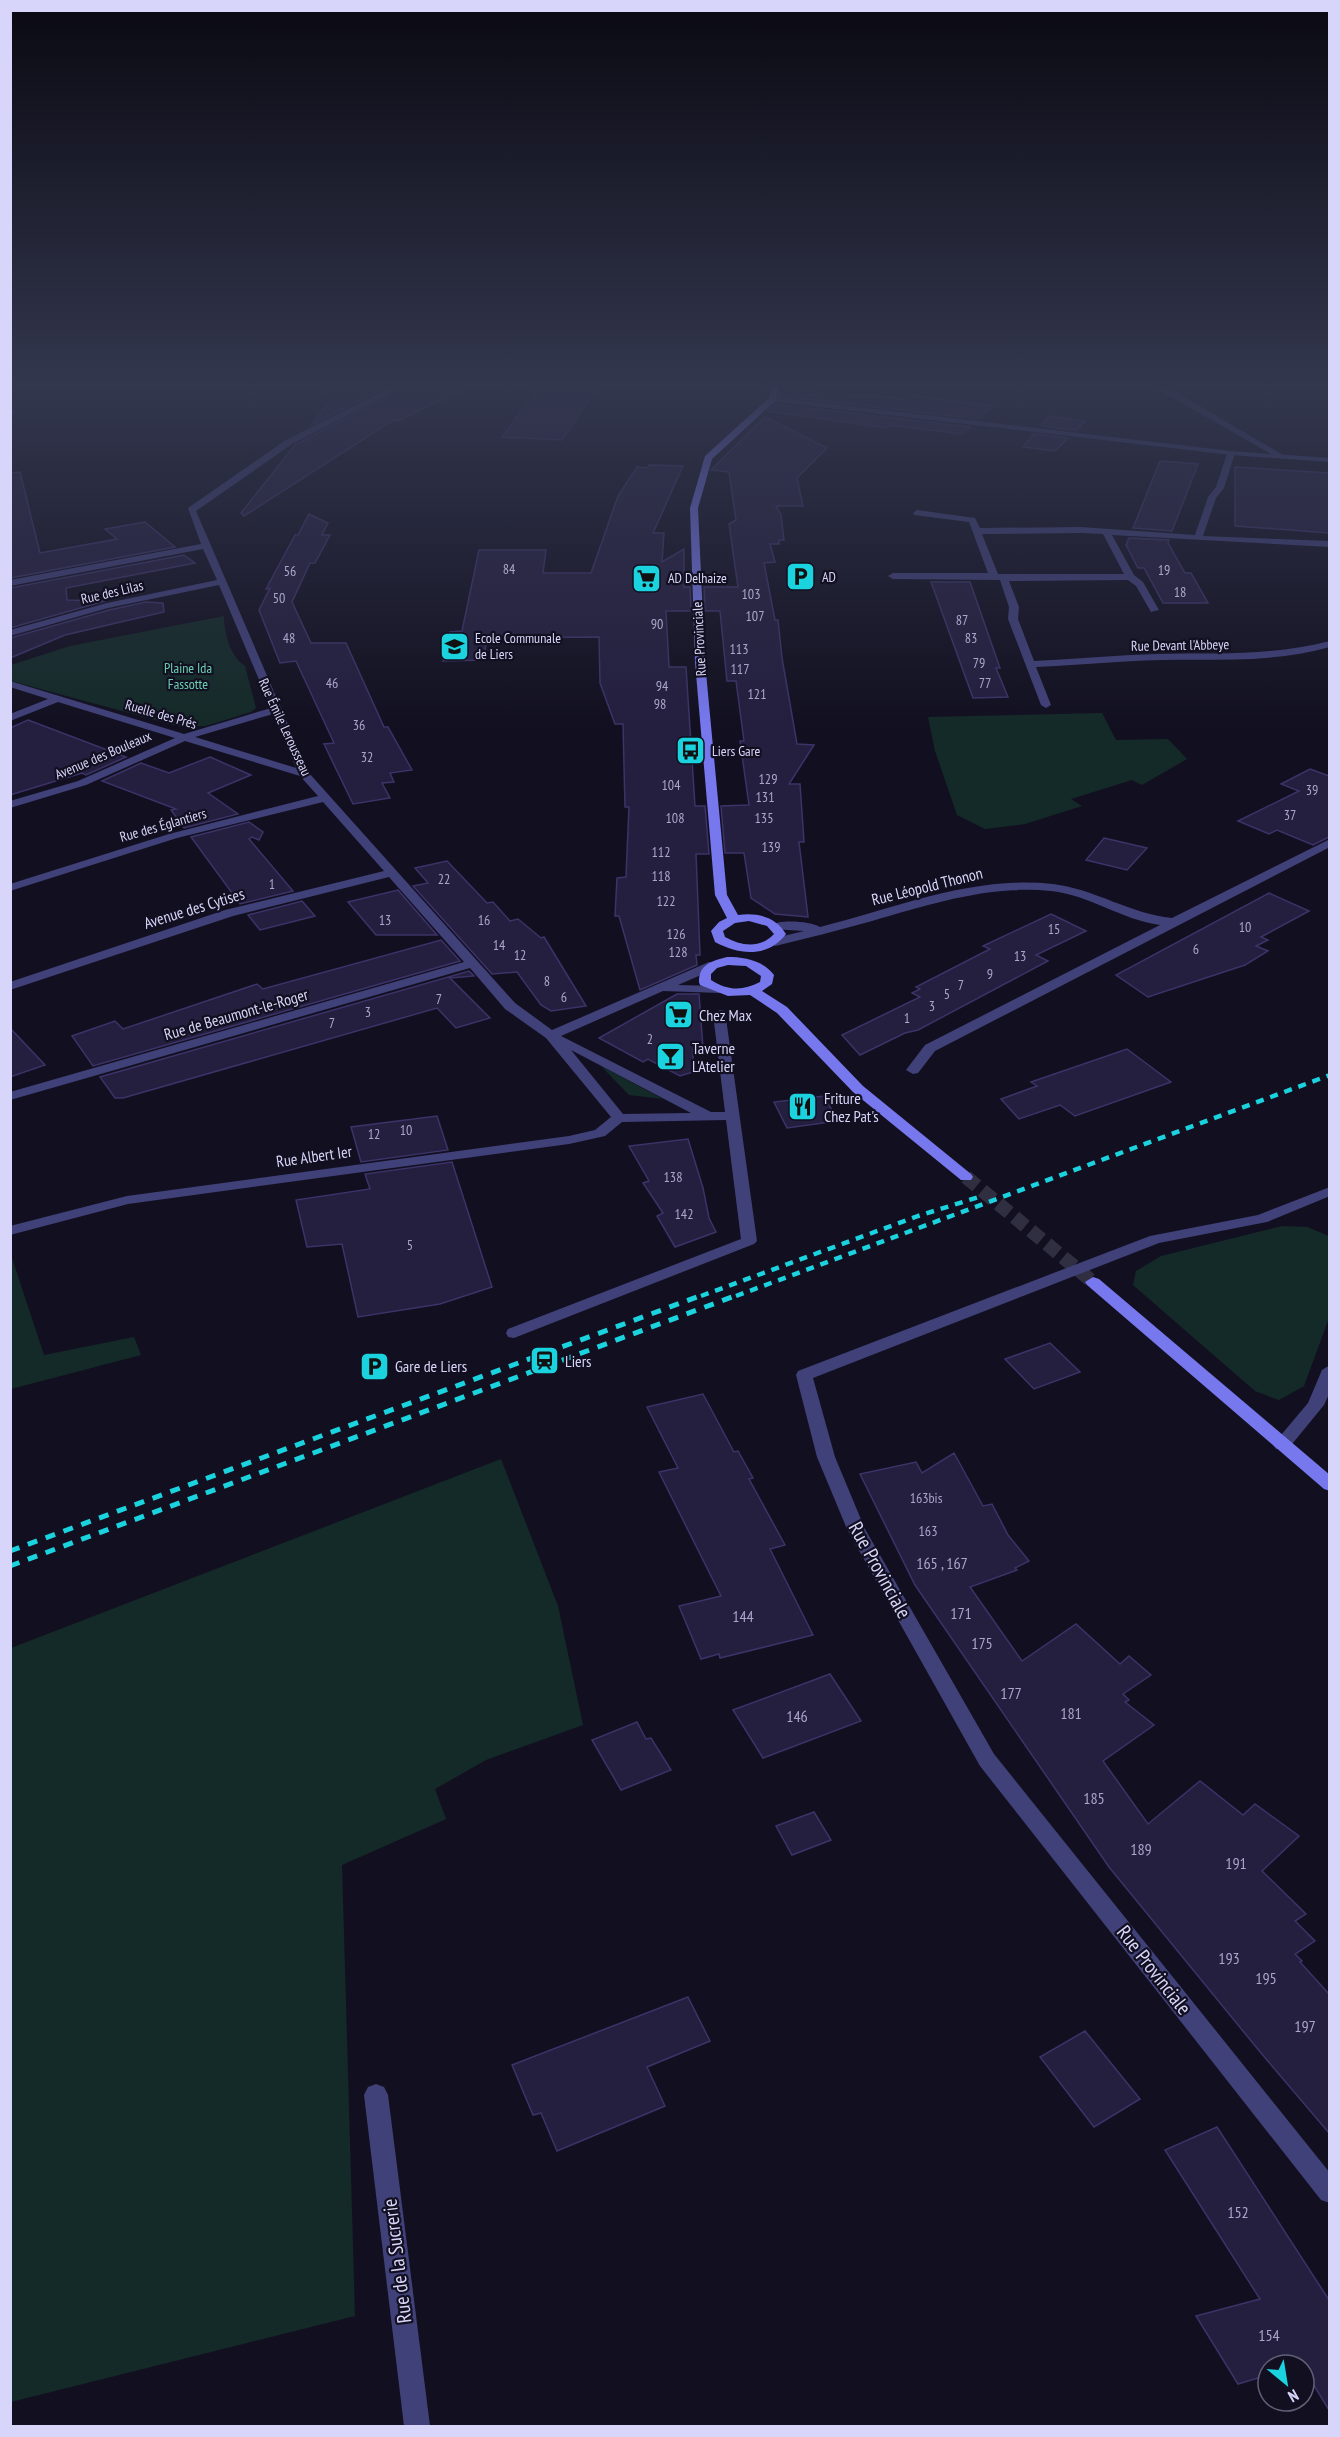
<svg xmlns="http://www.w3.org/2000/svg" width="1340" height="2437" viewBox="0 0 1340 2437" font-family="'PT Sans Narrow',sans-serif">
<rect width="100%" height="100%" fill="#121020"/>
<g fill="#142a28">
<path d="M224,616C224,633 230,656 245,666L256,708L251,712L206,726L181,727L11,681V665L70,646Z"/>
<path d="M1102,713L1116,740L1168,739L1187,759L1142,785L1132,780L1071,799L1082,806L1025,824L985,829L957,815L935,751L928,717Z"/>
<path d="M601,1066L663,1099L629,1095Z"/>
<path d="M1282,1226L1307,1227L1329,1236V1318L1304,1386L1279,1400L1255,1391L1133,1285L1136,1271L1161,1256Z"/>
<path d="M11,1255L44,1355L134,1337L141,1355L11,1389Z"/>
<path d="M501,1459L558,1606L583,1725L486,1760L435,1789L446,1819L342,1865L355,2316L11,2402V1648Z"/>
</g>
<g fill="#241e3f" stroke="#3c3368" stroke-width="1.5">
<path d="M319,385H391L311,425L332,398Z"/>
<path d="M408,385H470L398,421L393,420L244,516L241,513L295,445Z"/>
<path d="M541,385H599L562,440L502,437Z"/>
<path d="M787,385L811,388L810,394L877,396L904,399L908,395L992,406L978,419L779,396L781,389Z"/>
<path d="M775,404L970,427L962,434L889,425L887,428L767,411Z"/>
<path d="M1049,416L1085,421L1076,430L1041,426Z"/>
<path d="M765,417L827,448L797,478L803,506H776L781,515L784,540H779V544H770L775,562L764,563L775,620H778L782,658L797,744L814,745L789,784H800L804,842H799L808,917L775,914L751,898L744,853H725L721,806L749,805L740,741H744L736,681H727L720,611H705L704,587H738L729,524L736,520L729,472L711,470Z"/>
<path d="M1034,434L1068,438L1055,451L1023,447Z"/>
<path d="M1160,461L1198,464L1172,531L1133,528Z"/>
<path d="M649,465L683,466L653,533H664L662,562L684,549V587H690L691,611H666L669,667H686L695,806H705L709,854H696L700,955H696L697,965L640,990L619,916H615L617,878L626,877L629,807H625L623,724H615L600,683L599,637L486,638L485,654L482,655V660L443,661L450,632L462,631L479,550H546L543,573H591L618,496L637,467L647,468Z"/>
<path d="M1235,467L1329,473V533L1235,526Z"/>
<path d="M20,472L40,553L117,539L105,529L145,522L175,547L10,578V473Z"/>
<path d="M309,514L328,523L322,535H330L315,563H310L292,602L311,643H346L384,727H388L412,770L390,773L394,782L382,783L390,798L353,804L324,744L334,743L296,661L280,663L259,610L270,588L266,589L295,535H298Z"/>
<path d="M1129,538L1169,540L1168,543L1185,573H1191L1208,603H1163L1144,568H1138L1126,545Z"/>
<path d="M184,555L195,563L66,588L67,600L105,601L10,628V588Z"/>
<path d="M931,582H970L1000,668H996L1008,697L973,698Z"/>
<path d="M146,602L163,603L164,612L65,635L10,658V638L109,610Z"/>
<path d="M28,720L126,757L86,775L82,773L10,795V728Z"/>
<path d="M210,757L251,775L208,793L238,814L184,828L171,810L176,809L102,781L141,763L169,773Z"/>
<path d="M1310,769L1329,776V837L1313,845L1277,830L1269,834L1238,821L1299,791L1281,784Z"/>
<path d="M249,822L263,832L259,840L252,837L249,839L293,891L240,904L191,837Z"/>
<path d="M1104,838L1147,848L1127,870L1086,860Z"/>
<path d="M447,861L487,903L493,902L510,921L518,919L541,938L544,937L586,1006L551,1011L541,1005L517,972L492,974L413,886L428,883L415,868Z"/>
<path d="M398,890L437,935H376L348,902Z"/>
<path d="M1269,893L1309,911L1261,937L1268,940L1256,946L1268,951L1245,965L1148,997L1116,975Z"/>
<path d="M302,901L315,916L260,930L248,915Z"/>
<path d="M1051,914L1086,931L1036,955L1048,961L918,1030L905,1033L860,1055L842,1035L920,997L912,993L920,989L916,987L990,949L983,946Z"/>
<path d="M441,940L460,961L93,1066L72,1036L115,1021L123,1029L257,984L263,989Z"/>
<path d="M469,971L474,976L450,978L490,1018L456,1028L437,1008L123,1098H115L100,1077Z"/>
<path d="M677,994H699L703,1048H693V1072L680,1076L648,1059L643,1062L599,1038Z"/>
<path d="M10,1028L45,1065L10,1077Z"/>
<path d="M1127,1049L1171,1082L1075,1116L1060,1105L1019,1119L1001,1099L1037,1086L1031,1082Z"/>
<path d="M824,1096L838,1121L787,1128L774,1102Z"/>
<path d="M437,1116L448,1150L361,1162L351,1127Z"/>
<path d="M688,1139L703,1188L709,1218L716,1232L675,1247L657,1216L663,1213L643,1183L649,1181L629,1146Z"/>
<path d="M452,1162L492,1287L440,1304L358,1317L342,1244L307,1247L296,1200L370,1189L365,1174Z"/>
<path d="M1050,1343L1080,1372L1034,1389L1005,1359Z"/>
<path d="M703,1394L734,1452L738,1451L753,1478L749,1479L785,1545L770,1549L813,1635L720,1658L719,1654L701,1659L679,1606L721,1596L659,1472L678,1468L647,1407Z"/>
<path d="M954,1453L983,1506L992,1504L1008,1535L1029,1561L1015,1568L1017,1570L970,1587L1022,1661L1076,1624L1120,1664L1129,1656L1151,1675L1123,1694L1129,1700L1125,1702L1154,1725L1103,1761L1148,1824L1200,1781L1243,1815L1255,1804L1299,1836L1262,1871L1306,1914L1295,1921L1315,1941L1295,1954L1302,1961L1300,1962L1329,1994V2133L1261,2053L1109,1867L915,1585L860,1474L916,1462L922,1473Z"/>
<path d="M830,1674L861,1721L763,1758L733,1710Z"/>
<path d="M637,1722L646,1739L651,1738L671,1770L621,1790L592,1740Z"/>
<path d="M814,1812L831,1840L792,1855L776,1826Z"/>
<path d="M688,1997L710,2041L647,2067L665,2106L557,2151L541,2113L533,2115L512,2065Z"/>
<path d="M1085,2031L1140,2099L1094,2127L1040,2057Z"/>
<path d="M1217,2127L1329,2300V2410L1304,2369V2365H1268V2375L1238,2384L1196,2316L1260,2299L1165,2150Z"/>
</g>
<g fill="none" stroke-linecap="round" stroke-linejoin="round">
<path stroke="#302e41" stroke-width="14" stroke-dasharray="14 7" stroke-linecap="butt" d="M966,1177L1093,1282"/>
<g fill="#41417a" fill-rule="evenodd">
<path d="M396,385H406L292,444L196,511L309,773L515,1003L552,1030L709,962H717L719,965L717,968L678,985L716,986L722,990L721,993L663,991L561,1036L711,1112H725L713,1014L720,1010L725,1011L757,1241L754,1244L514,1338L508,1337L506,1333L508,1329L741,1239L726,1120L622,1122L605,1136L569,1144L128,1204L10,1235V1226L127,1196L569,1136L595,1130L611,1117L546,1038L505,1009L470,968L10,1100V1092L464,962L389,877L233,916L10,990V982L225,910L384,871L323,802L177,838L10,891V884L169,834L318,796L300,776L185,741L86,785L10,808V801L78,781L175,738L58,702L10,721V714L48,699L10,687V681L184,734L271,708L219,585L108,608L10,636V630L107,603L217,580L203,549L10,586V580L201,544L188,508L286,440ZM273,714L296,768L195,737ZM571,1050L691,1113L623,1114Z"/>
<path d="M1147,385H1158L1174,391L1285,456L1278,458L1168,395Z"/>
<rect x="10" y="411" width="4" height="4"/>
<path d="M1228,451L1235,453L1224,488L1216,498L1203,536L1330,541V547L1112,535L1134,575L1143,582L1159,610L1151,612L1136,586L1128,580L1009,581L1019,607L1018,619L1034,661C1075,659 1116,655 1157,654C1216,653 1272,656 1330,641V647C1273,663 1218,659 1160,660C1119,661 1078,665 1036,667L1051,705L1046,708L1041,705L1008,619L1009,607L1000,580L893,579L888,576L893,573H988L969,522L914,515L913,513L917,510L975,518L980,528L1081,527L1195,535L1208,497L1216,487ZM1081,533L1103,534L1124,574H998L982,534Z"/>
<path d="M1330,839V847L935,1051L918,1073L913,1074L906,1070L925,1045L1160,925C1122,920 1090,895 1051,891C989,885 931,904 872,921C840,930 808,938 775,946L769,942L771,939L804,931L772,929L770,926C778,919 810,921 820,927C896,908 974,875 1053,884C1095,889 1130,914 1172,918Z"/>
<path d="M1330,1187V1196L1267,1222L1159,1243L813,1378L835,1457L865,1529L994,1754L1330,2173V2203L1321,2200L980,1766L847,1529L817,1457L796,1375L798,1371L1150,1236L1258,1215Z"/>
<path d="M1330,1365V1392L1324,1405L1288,1449H1276L1273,1445L1276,1441L1308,1403L1322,1370Z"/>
<path d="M376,2084L384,2087L388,2095L430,2426H404L364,2095L368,2087Z"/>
</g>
<g fill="#41417a" fill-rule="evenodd">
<path d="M740,385H761L778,389L774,391Z"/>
<path d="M772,397L1231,451L1330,458V462L1231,455L769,401Z"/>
</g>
<g fill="#7778ee" fill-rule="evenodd">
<path d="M772,385H780L775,401L712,459L698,508L705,662L727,895L738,915C757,912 776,917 786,934C768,958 739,955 715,942L711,931L719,922L727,918L715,895L695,662L690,508L705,456L769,398ZM749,921L767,926L774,934C760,949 741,946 725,937L723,931L735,923Z"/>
<path d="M727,957C745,957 762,960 774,975L772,984L762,991L787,1007L863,1086L971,1174L973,1177L971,1180H961L853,1092L777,1013L750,995L728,996L700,985L699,982C699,964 712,961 727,957ZM728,965L746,966L761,976L760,982C743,991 728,991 711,980V974L717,968Z"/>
<path d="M1093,1277L1099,1279L1330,1475V1491L1324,1489L1087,1285L1085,1282Z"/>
</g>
<g stroke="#1bd3df" stroke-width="4.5" stroke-dasharray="8 7" stroke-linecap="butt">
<path d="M701,1296L918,1216L982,1196"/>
<path d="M736,1296L1330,1075"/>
</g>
<g stroke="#1bd3df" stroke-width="5" stroke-dasharray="10 9" stroke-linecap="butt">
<path d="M10,1551L705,1294"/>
<path d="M10,1566L740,1294"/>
</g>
</g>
<linearGradient id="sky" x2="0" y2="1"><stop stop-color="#0a0912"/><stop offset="0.53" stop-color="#33374e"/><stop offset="1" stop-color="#33374e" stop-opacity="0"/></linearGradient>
<rect width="1340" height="726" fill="url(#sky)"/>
<defs>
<symbol id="parking-square" viewBox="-11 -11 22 22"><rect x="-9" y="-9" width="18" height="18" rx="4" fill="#1bd3df" stroke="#121020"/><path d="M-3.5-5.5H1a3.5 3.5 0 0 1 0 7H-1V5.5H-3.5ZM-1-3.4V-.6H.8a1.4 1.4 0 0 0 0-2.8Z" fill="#111"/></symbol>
<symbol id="supermarket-square" viewBox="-11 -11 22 22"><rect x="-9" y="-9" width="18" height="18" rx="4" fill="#1bd3df" stroke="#121020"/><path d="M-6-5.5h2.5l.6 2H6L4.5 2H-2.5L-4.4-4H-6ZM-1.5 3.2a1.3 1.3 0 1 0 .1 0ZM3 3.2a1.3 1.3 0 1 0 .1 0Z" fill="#111"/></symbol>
<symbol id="school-square" viewBox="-11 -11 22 22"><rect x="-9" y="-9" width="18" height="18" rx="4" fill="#1bd3df" stroke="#121020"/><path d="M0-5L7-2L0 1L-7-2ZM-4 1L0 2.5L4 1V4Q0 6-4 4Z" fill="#111"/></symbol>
<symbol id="bus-square" viewBox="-11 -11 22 22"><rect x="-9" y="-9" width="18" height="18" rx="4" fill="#1bd3df" stroke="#121020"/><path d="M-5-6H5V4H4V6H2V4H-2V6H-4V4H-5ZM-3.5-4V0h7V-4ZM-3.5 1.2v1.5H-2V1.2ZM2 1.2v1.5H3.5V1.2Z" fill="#111"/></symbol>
<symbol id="bar-square" viewBox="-11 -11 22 22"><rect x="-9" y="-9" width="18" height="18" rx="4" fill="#1bd3df" stroke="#121020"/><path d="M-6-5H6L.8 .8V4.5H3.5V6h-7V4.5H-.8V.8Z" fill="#111"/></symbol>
<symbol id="restaurant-square" viewBox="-11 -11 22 22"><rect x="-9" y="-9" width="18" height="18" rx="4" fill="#1bd3df" stroke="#121020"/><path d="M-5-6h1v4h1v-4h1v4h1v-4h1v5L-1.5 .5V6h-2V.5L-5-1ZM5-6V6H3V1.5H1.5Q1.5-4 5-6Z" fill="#111"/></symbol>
<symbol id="station-square" viewBox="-11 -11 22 22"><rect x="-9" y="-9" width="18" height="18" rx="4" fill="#1bd3df" stroke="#121020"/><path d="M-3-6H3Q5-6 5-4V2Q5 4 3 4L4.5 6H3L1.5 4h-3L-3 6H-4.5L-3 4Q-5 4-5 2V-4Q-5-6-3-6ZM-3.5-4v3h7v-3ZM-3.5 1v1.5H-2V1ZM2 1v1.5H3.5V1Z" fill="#111"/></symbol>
</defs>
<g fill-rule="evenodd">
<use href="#parking-square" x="784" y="560" width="33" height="33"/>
<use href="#supermarket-square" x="630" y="562" width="33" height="33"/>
<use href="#school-square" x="438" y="630" width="33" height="33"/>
<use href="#bus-square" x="674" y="734" width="33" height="33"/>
<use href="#supermarket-square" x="662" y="998" width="33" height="33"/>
<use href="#bar-square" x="654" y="1040" width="33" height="33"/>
<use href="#restaurant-square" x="786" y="1090" width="33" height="33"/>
<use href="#station-square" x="528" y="1344" width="33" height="33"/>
<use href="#parking-square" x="358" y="1350" width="33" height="33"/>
</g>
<g text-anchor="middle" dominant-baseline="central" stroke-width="4.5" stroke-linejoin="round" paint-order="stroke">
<g font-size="14" fill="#aba7cb">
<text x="509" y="569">84</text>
<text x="1164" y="570">19</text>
<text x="290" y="571">56</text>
<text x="1180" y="592">18</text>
<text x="751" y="594">103</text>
<text x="279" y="598">50</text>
<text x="755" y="616">107</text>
<text x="962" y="620">87</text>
<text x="657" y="624">90</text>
<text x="289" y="638">48</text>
<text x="971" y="638">83</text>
<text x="739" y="649">113</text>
<text x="979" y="663">79</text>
<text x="740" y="669">117</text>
<text x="332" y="683">46</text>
<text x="985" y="683">77</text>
<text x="662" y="686">94</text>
<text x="757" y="694">121</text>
<text x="660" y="704">98</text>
<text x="359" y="725">36</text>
<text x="367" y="757">32</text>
<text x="768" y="779">129</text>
<text x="671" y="785">104</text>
<text x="1312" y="790">39</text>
<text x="765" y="797">131</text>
<text x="1290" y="815">37</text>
<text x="675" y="818">108</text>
<text x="764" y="818">135</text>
<text x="771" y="847">139</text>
<text x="661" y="852">112</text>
<text x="661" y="876">118</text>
<text x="444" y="879">22</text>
<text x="272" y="884">1</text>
<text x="666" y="901">122</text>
<text x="385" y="920">13</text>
<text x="484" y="920">16</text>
<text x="1245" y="927">10</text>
<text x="1054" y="929">15</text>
<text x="676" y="934">126</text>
<text x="499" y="945">14</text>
<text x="1196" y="949">6</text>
<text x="678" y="952">128</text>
<text x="520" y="955">12</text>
<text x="1020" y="956">13</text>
<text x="990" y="974">9</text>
<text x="547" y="981">8</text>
<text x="961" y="985">7</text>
<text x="947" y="994">5</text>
<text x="564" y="997">6</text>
<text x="439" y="999">7</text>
<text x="932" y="1006">3</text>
<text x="368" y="1012">3</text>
<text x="907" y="1018">1</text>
<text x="332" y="1023">7</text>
<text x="650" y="1039">2</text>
<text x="406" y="1130">10</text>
<text x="374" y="1134">12</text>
<text x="673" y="1177">138</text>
<text x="684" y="1214">142</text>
<text x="410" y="1245">5</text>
<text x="926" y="1498">163bis</text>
<text x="928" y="1531">163</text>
</g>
<g font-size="14" fill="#d8d5fa" stroke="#121020" text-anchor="start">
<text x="822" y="577">AD</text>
<text x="668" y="578">AD Delhaize</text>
<text x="475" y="638">Ecole Communale<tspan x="475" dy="16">de Liers</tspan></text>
<text x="712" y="751">Liers Gare</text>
</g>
<g font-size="14" fill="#d8d5fa" stroke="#121020">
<text transform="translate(112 592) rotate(-13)">Rue des Lilas</text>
<text transform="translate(699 639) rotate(-93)">Rue Provinciale</text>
<text transform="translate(1180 645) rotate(-1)">Rue Devant l'Abbeye</text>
<text transform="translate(161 714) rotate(16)">Ruelle des Prés</text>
<text transform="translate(285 727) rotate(65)">Rue Émile Lerousseau</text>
<text transform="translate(103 755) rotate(-23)">Avenue des Bouleaux</text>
<text transform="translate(163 825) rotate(-16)">Rue des Églantiers</text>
</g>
<g font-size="14" fill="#6ad1b3" stroke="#121020">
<text x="188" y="668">Plaine Ida<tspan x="188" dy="16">Fassotte</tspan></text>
</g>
<g font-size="16" fill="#d8d5fa" stroke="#121020">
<text transform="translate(927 886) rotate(-14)">Rue Léopold Thonon</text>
<text transform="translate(194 908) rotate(-17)">Avenue des Cytises</text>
<text transform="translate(236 1014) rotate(-16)">Rue de Beaumont-le-Roger</text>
<text transform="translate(314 1156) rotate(-8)">Rue Albert Ier</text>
</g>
<g font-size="16" fill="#d8d5fa" stroke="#121020" text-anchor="start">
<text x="699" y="1015">Chez Max</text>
<text x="692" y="1048">Taverne<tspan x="692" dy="18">L'Atelier</tspan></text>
<text x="824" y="1098">Friture<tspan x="824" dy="18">Chez Pat's</tspan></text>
<text x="565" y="1361">Liers</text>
<text x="395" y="1366">Gare de Liers</text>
</g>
<g font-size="16" fill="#aba7cb">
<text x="942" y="1563">165 , 167</text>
<text x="961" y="1613">171</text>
<text x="743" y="1616">144</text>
<text x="982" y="1643">175</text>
<text x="1011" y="1693">177</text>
<text x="1071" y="1713">181</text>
<text x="797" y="1716">146</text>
<text x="1094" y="1798">185</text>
<text x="1141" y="1849">189</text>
<text x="1236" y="1863">191</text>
<text x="1229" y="1958">193</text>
<text x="1266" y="1978">195</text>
<text x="1305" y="2026">197</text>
<text x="1238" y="2212">152</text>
<text x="1269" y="2335">154</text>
</g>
<g font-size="20" fill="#d8d5fa" stroke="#121020">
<text transform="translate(880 1570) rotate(61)">Rue Provinciale</text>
<text transform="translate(1154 1970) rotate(52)">Rue Provinciale</text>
<text transform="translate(397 2261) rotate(-97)">Rue de la Sucrerie</text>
</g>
</g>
<rect width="1340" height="2437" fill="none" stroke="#d8d5fa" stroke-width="24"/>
<g transform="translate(1286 2383) rotate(150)"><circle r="28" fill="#121020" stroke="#615f77" stroke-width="1.5"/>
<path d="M0-4.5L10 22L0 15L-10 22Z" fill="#1bd3df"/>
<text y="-9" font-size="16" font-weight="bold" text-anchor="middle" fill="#d8d5fa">N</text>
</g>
</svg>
